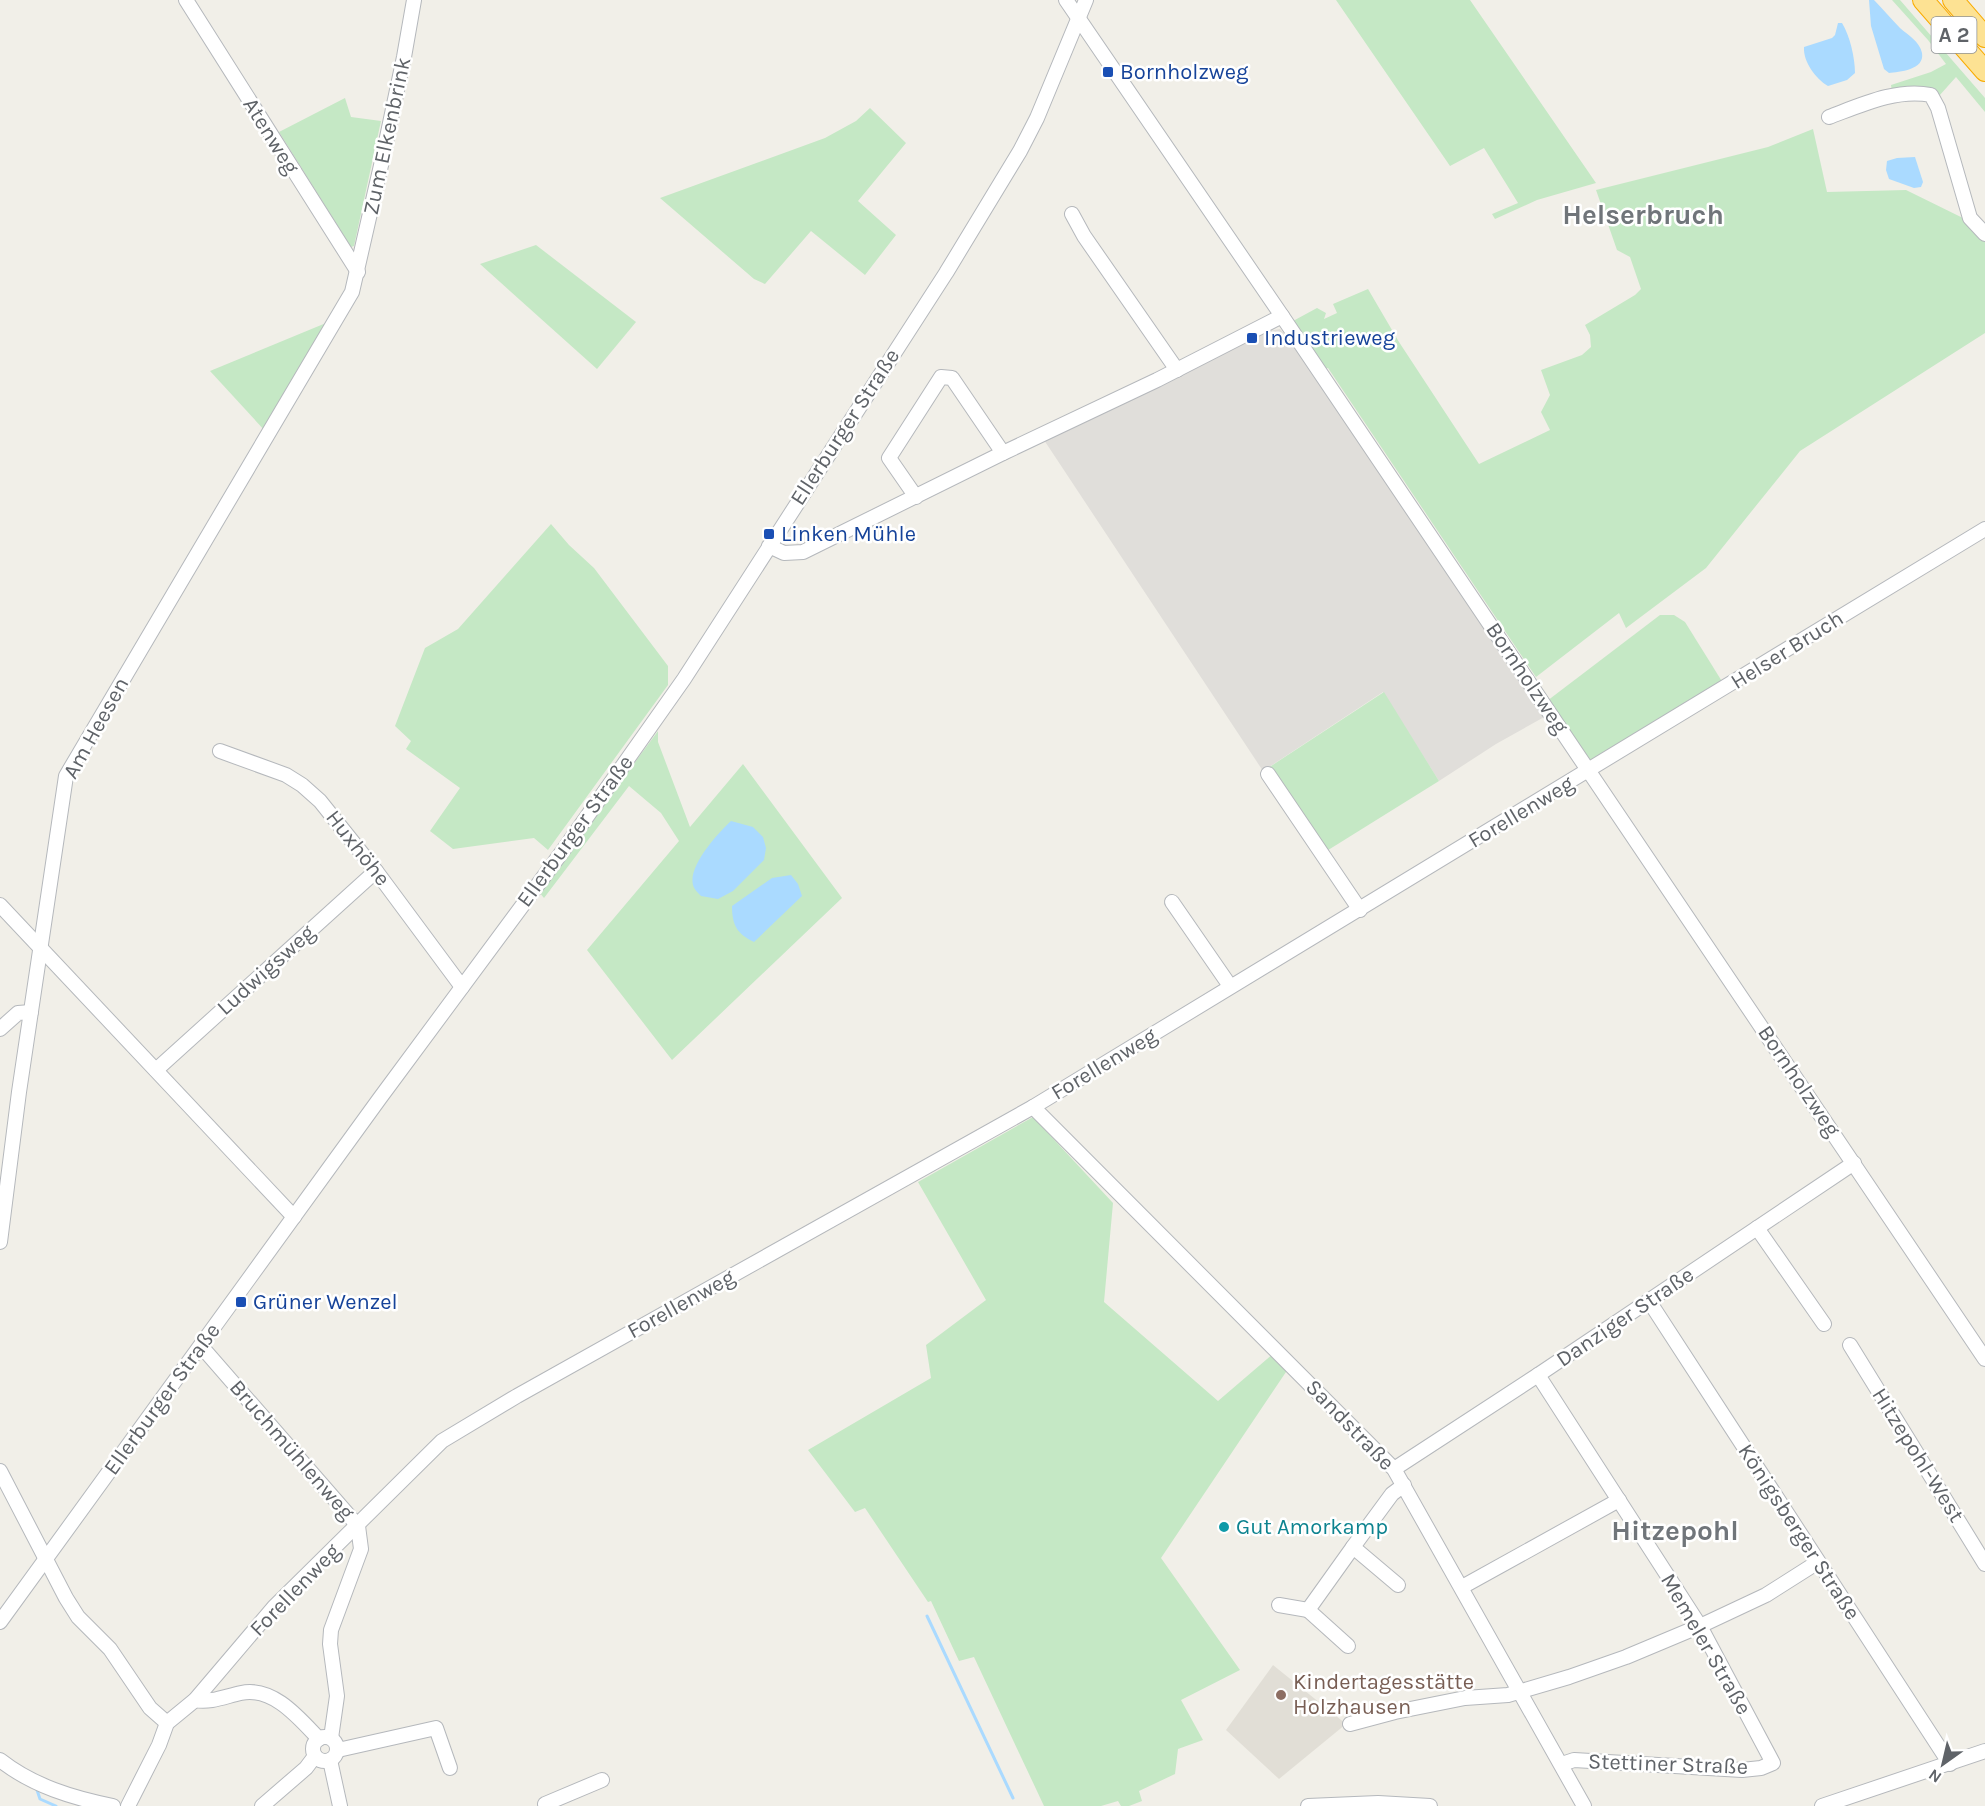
<svg xmlns="http://www.w3.org/2000/svg" width="1985" height="1806" viewBox="0 0 1985 1806" font-family="Karla,sans-serif">
<rect width="100%" height="100%" fill="#f1efe8"/>
<path fill="#e0deda" d="M1280,329L1295,345L1546,716L1496,744L1439,781L1383,692L1263,771L1044,440L1262,332Z"/>
<path fill="#e1ded6" d="M1273,1665L1346,1724L1279,1779L1226,1730Z"/>
<g fill="#c5e8c5">
<path d="M1336,0H1470L1596,183L1537,200L1495,219L1492,214L1518,203L1484,148L1450,166Z"/>
<path d="M1892,0H1900L1985,98V112L1956,77L1939,96L1928,88L1892,92L1891,85L1931,72L1946,64L1928,40Z"/>
<path d="M345,98L351,117L381,121L354,246L351,247L279,132Z"/>
<path d="M870,108L906,143L858,201L896,235L865,275L811,231L765,284L754,279L660,198L825,138L856,121Z"/>
<path d="M1813,129L1827,192L1906,190L1967,220L1985,241V333L1800,451L1706,568L1626,628L1619,613L1536,677L1328,368L1323,369L1293,321L1317,308L1326,313L1324,319L1337,313L1333,304L1368,289L1399,342L1479,464L1550,430L1541,412L1550,395L1541,370L1582,355L1591,347L1590,335L1585,325L1635,295L1641,289L1630,257L1617,250L1596,190L1768,147Z"/>
<path d="M536,245L636,322L597,369L480,264Z"/>
<path d="M326,323L266,432L210,371Z"/>
<path d="M551,524L569,545L594,568L668,666V685L548,850L534,838L453,849L430,831L460,788L406,749L411,741L395,726L425,648L458,629Z"/>
<path d="M1660,615H1674L1685,622L1723,683L1594,760L1587,759L1547,701Z"/>
<path d="M1384,692L1439,781L1325,852L1268,768Z"/>
<path d="M658,731V742L690,827L743,764L842,898L672,1060L587,950L679,841L661,813L629,786L544,898L539,892Z"/>
<path d="M1033,1117L1113,1203L1104,1302L1218,1401L1273,1354L1288,1369L1161,1558L1240,1670L1181,1700L1203,1740L1178,1749L1175,1774L1139,1791L1142,1801L1129,1806H1121L1118,1801L1101,1806H1044L974,1657L959,1661L931,1601L928,1602L865,1508L855,1512L808,1450L931,1378L926,1345L986,1300L918,1182Z"/>
</g>
<g fill="#aadaff">
<path d="M1869,0H1874C1883,9 1891,19 1900,28C1908,35 1920,42 1922,53C1925,70 1899,72 1889,73L1884,69L1871,26Z"/>
<path d="M1838,23H1842C1850,36 1855,58 1855,73L1847,80L1828,86C1816,79 1803,62 1804,47L1832,38L1835,35Z"/>
<path d="M1915,157L1923,182L1921,187L1914,188L1889,179L1886,170L1887,161L1897,158Z"/>
<path d="M731,821L753,827L763,837L766,848L764,860L733,891L718,899L701,896C698,893 694,889 693,885C688,866 718,833 731,821Z"/>
<path d="M791,875L798,884L802,896L754,942C737,934 732,925 732,906L772,878Z"/>
</g>
<g fill="none" stroke-linecap="round" stroke-linejoin="round">
<g stroke="#aadaff" stroke-width="3">
<path d="M927,1616L1013,1798"/>
<path d="M36,1787L40,1799L56,1806"/>
</g>
<defs>
<g id="minor">
<path d="M186,0L358,272"/>
<path d="M1066,0L1282,316L1985,1359"/>
<path d="M1829,117C1861,105 1897,88 1931,95L1938,108L1970,218L1985,234"/>
<path d="M1072,214L1084,236L1177,370"/>
<path d="M916,497L889,458L941,377L952,378L1003,453"/>
<path d="M769,546L784,553L803,552L1003,453L1157,380L1282,316"/>
<path d="M220,751L286,775L302,785L320,801L376,871L462,987"/>
<path d="M1268,774L1360,910"/>
<path d="M1172,902L1230,986"/>
<path d="M0,905L294,1217"/>
<path d="M0,1029L18,1013L31,1012"/>
<path d="M156,1070L376,871"/>
<path d="M1033,1107L1394,1469L1584,1806"/>
<path d="M1757,1228L1824,1324"/>
<path d="M0,1242L19,1092L66,776L352,292L382,161L404,57L414,0"/>
<path d="M1649,1301L1950,1764"/>
<path d="M1850,1345L1985,1564"/>
<path d="M201,1346L358,1526L361,1549L331,1630L330,1644L337,1696L331,1738"/>
<path d="M1538,1375L1700,1626L1773,1763L1761,1768L1742,1770L1574,1760L1562,1764"/>
<path d="M1394,1469L1538,1375L1854,1163"/>
<path d="M0,1471L66,1598L78,1617L110,1649L150,1708L167,1723"/>
<path d="M1398,1585L1353,1547L1392,1494L1404,1485"/>
<path d="M1462,1587L1619,1500"/>
<path d="M1279,1605L1308,1610"/>
<path d="M0,1622L380,1098L562,852L684,679L946,273L1020,151L1037,118L1086,0"/>
<path d="M1348,1646L1308,1610L1353,1547"/>
<path d="M195,1700C211,1703 226,1696 241,1693C273,1686 299,1718 319,1739"/>
<path d="M1350,1724L1395,1712L1465,1698L1508,1695L1569,1677L1626,1657L1700,1626L1766,1595L1818,1562"/>
<circle cx="325" cy="1749" r="12"/>
<path d="M338,1750L436,1728L450,1768"/>
<path d="M0,1760C33,1786 73,1798 113,1806"/>
<path d="M330,1760L340,1806"/>
<path d="M128,1806L159,1745L167,1723L195,1700L274,1607L442,1441L517,1396L1033,1107L1985,529"/>
<path d="M262,1806L306,1768L315,1756"/>
<path d="M546,1806L545,1804L602,1780"/>
<path d="M1308,1806L1378,1803L1430,1806"/>
<path d="M1822,1806L1985,1751"/>
</g>
<g id="highway">
<path d="M1923,0L1985,71"/>
<path d="M1953,0L1985,37"/>
</g>
</defs>
<use href="#minor" stroke="#b5b8bc" stroke-width="16"/>
<use href="#highway" stroke="#f9ab00" stroke-width="22"/>
<use href="#minor" stroke="#fff" stroke-width="14"/>
<use href="#highway" stroke="#fde293" stroke-width="20"/>
</g>
<g fill="#1a4fb4" stroke="#fff" stroke-width="2">
<rect x="1102" y="66" width="12" height="12" rx="3"/>
<rect x="1246" y="332" width="12" height="12" rx="3"/>
<rect x="763" y="528" width="12" height="12" rx="3"/>
<rect x="235" y="1296" width="12" height="12" rx="3"/>
</g>
<circle fill="#0f9aa8" stroke="#fff" stroke-width="2" cx="1224" cy="1527" r="6"/>
<circle fill="#8d6e63" stroke="#fff" stroke-width="2" cx="1281" cy="1695" r="6"/>
<g text-anchor="middle" dominant-baseline="central" stroke-width="5" stroke-linejoin="round" paint-order="stroke">
<rect fill="#fff" stroke="#8f9295" stroke-width="1.5" x="1931.5" y="17" width="45" height="36" rx="4.5"/>
<g font-size="21" font-weight="bold" fill="#5f6368">
<text x="1954" y="35">A 2</text>
</g>
<g font-size="22" fill="#164399" stroke="#fff" text-anchor="start">
<text x="1120" y="72">Bornholzweg</text>
<text x="1264" y="338">Industrieweg</text>
<text x="781" y="534">Linken Mühle</text>
<text x="253" y="1302">Grüner Wenzel</text>
</g>
<g font-size="22" fill="#5f6368" stroke="#fff">
<text transform="translate(271 136) rotate(58)">Atenweg</text>
<text transform="translate(387 136) rotate(-78)">Zum Elkenbrink</text>
<text transform="translate(845 427) rotate(-57)">Ellerburger Straße</text>
<text transform="translate(1787 650) rotate(-32)">Helser Bruch</text>
<text transform="translate(1527 678) rotate(56)">Bornholzweg</text>
<text transform="translate(96 728) rotate(-61)">Am Heesen</text>
<text transform="translate(1521 812) rotate(-31)">Forellenweg</text>
<text transform="translate(575 831) rotate(-54)">Ellerburger Straße</text>
<text transform="translate(358 848) rotate(52)">Huxhöhe</text>
<text transform="translate(266 970) rotate(-42)">Ludwigsweg</text>
<text transform="translate(1104 1064) rotate(-31)">Forellenweg</text>
<text transform="translate(1799 1081) rotate(56)">Bornholzweg</text>
<text transform="translate(681 1304) rotate(-29)">Forellenweg</text>
<text transform="translate(1625 1317) rotate(-34)">Danziger Straße</text>
<text transform="translate(162 1399) rotate(-54)">Ellerburger Straße</text>
<text transform="translate(1350 1425) rotate(46)">Sandstraße</text>
<text transform="translate(292 1450) rotate(49)">Bruchmühlenweg</text>
<text transform="translate(1918 1455) rotate(58)">Hitzepohl-West</text>
<text transform="translate(1799 1532) rotate(57)">Königsberger Straße</text>
<text transform="translate(295 1590) rotate(-46)">Forellenweg</text>
<text transform="translate(1706 1644) rotate(60)">Memeler Straße</text>
<text transform="translate(1668 1764) rotate(2)">Stettiner Straße</text>
</g>
<g font-size="22" fill="#0d838f" stroke="#fff" text-anchor="start">
<text x="1236" y="1527">Gut Amorkamp</text>
</g>
<g font-size="22" fill="#785e54" stroke="#fff" text-anchor="start">
<text x="1293" y="1682">Kindertagesstätte<tspan x="1293" dy="25">Holzhausen</tspan></text>
</g>
<g font-size="28" font-weight="bold" fill="#70757a" stroke="#fff">
<text x="1643" y="214">Helserbruch</text>
<text x="1675" y="1530">Hitzepohl</text>
</g>
</g>
<g transform="translate(1943 1764) rotate(214)" stroke="#ffffff" stroke-width="4.5" paint-order="stroke">
<path d="M0-4.5L10 22L0 15L-10 22Z" fill="#5f6368"/>
<text y="-9" font-size="16" font-weight="bold" text-anchor="middle" fill="#5f6368">N</text>
</g>
</svg>
